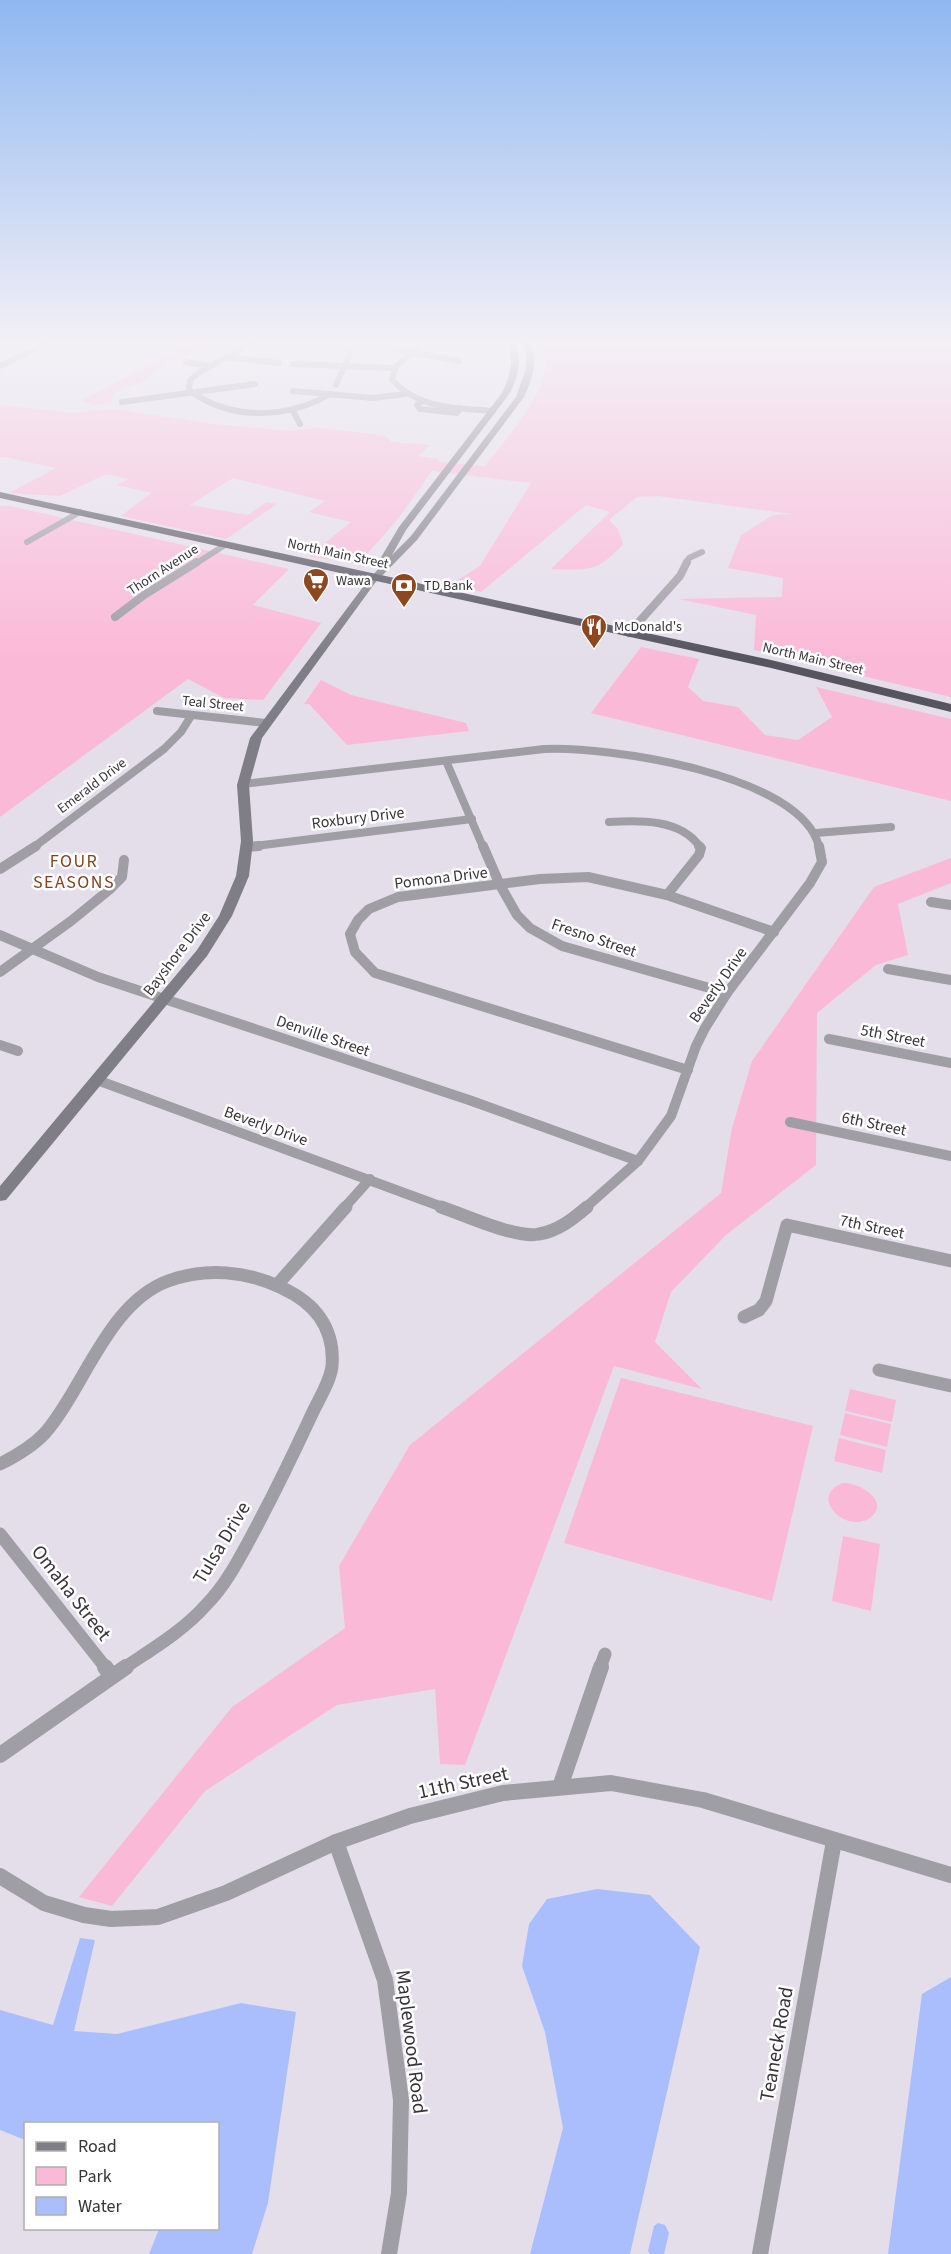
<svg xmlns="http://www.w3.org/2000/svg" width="951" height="2254" viewBox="0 0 951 2254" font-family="'Source Sans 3',sans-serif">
<rect width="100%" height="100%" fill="#e4deea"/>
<g fill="#fbb9d8">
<path d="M199,340H219L159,368L143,382L114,392L111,403L94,405L80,401Z"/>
<path d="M538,340H951V697L754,650L756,615L679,599L782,597L783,578L728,568L741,535L773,515L791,514L658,496L637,497L609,520L618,529L623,544C597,573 588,570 551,569L610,512L586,505L481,592L450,585L480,566L531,483L432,471L398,519L358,564L309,556L351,522L309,512L325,501L233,478L190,505L248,515L267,502L277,504L226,539L121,516L151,493L117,485L128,479L106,474L60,496L9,493L56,468L4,457L0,458V405L72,413L113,409L213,424L291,431L318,428L384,435L392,442L430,445L418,456L439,459V462L485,466C504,441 551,390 545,358C544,352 540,346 538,340Z"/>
<path d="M0,506H10L289,569L253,605L321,623L263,700L224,698L188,679L0,817Z"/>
<path d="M641,647L699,659L688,687L703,701L738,707L765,735L798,740L832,717L816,687L951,719V801L591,713Z"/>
<path d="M321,680L351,695L466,723L469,731L347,745L309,704H304Z"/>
<path d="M951,858V883L898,904L908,955L876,965L817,1013L816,1165L726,1235L671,1292L655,1342L702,1389L614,1366L465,1765L440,1764L435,1689L337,1705L205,1791L112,1906L79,1897L232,1707L345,1628L339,1566L410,1445L721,1193L732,1128L752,1061L874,887Z"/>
<path d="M621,1378L813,1426L772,1601L564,1543Z"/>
<path d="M850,1389L896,1400L892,1422L845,1411Z"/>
<path d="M845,1413L891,1424L887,1447L840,1435Z"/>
<path d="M839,1438L886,1450L882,1473L834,1461Z"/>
<path d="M843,1483C861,1482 893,1504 868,1519C844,1533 808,1496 843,1483Z"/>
<path d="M843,1536L880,1544L871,1611L832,1601Z"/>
</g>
<g fill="#aabefe">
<path d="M597,1889L650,1895L700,1947L630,2254H530L563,2128L545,2032L522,1966L529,1924L547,1899Z"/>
<path d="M80,1938L95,1940L74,2031L117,2034L241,2003L296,2012L268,2203L252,2254H149L159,2229L218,2228V2124H26L25,2140L0,2130V2010L53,2025Z"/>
<path d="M951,1977V2254H888L922,1994Z"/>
<path d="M658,2223L665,2225L669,2233L664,2254H650L648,2251L654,2226Z"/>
</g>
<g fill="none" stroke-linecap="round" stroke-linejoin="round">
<g stroke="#9f9ea4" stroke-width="6">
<path d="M256,340L197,374L190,380L189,390C230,421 287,419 330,394"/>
<path d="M428,340L396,366L392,379C416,409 458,408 493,411"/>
<path d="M395,349L459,361"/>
<path d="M226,357L279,363"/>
<path d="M186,362L210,366"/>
<path d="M293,364L394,368"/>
<path d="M0,366L53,340"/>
<path d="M336,385L350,353"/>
<path d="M293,391L373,398L405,394"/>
<path d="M423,401L417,405L420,409L457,413L460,408"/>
<path d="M122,402L255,384"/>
<path d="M293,411L300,424"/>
<path d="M27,542L80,512"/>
<path d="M195,564L225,545"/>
<path d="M686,564L689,558L702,552"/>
</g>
<g stroke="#9f9ea4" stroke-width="8">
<path d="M115,617L144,595L197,562"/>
<path d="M629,633L680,576L687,562"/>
<path d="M157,711L266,723"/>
<path d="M446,761L483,847"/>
<path d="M243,784L544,749C606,746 803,774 819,847"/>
<path d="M609,822C640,820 681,819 700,847"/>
<path d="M816,833L891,827"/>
<path d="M34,847L164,749L181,732L191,716"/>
<path d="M247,847L472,819"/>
</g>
<g stroke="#9f9ea4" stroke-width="10">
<path d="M483,846L500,885L517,915L530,928L562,946L727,993"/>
<path d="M247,847L259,846"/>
<path d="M0,869L36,846"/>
<path d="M667,895L699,855L701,848L699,846"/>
<path d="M931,902L951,905"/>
<path d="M0,935L98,977L469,1100L638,1161"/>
<path d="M888,969L951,980"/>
<path d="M0,972L71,921L109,890L122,877L124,860"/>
<path d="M829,1039L951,1063"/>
<path d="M0,1045L18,1051"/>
<path d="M688,1070L375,973L355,952L350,934L358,920L369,909L398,897L540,879L588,877L667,895L774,932"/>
<path d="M97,1080L445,1208"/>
<path d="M790,1122L951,1156"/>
<path d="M344,1208L370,1179"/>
<path d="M585,1208L638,1161L671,1116L696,1046L705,1028L727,993L810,883L822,862L819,846"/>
</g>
<g stroke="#9f9ea4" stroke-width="13">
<path d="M441,1207C465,1215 516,1239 539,1234C558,1231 573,1219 587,1207"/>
<path d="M277,1285L346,1207"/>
<path d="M744,1317L759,1310L766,1301L787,1225L951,1261"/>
<path d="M879,1370L951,1386"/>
<path d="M0,1464C16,1456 32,1447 45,1433C84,1388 108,1303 168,1281C206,1267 247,1271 282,1288C315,1303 335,1328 332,1366C330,1383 318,1400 311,1416C292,1457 272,1498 251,1537C238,1561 225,1586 206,1605C183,1631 152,1649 124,1668"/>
<path d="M0,1534L106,1668"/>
<path d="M600,1668L605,1654"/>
</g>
<g stroke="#9f9ea4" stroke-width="16">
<path d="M105,1667L112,1676"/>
<path d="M0,1755L126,1667"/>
<path d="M560,1787L601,1667"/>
<path d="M336,1842L385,1980L401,2100L399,2193L389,2254"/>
<path d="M0,1876L44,1903L84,1915L111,1919L158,1917L226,1893L336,1842L410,1816L503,1793L611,1783L703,1800L951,1875"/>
<path d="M760,2254L834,1841"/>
</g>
<path fill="#7f7e86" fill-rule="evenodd" d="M507,340H515C522,359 519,375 510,393L406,530L392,555L411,536L516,397L526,369V354L522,340H530C538,360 533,378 524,397L417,540L375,583L262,738L249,785L253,841L249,876L232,916L207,956L6,1200L0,1201V1186L197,950L219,916L236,876L241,841L237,785L250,738L369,579L385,562L380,559L399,527L502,393C511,375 514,359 507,340Z"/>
<path fill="#55545f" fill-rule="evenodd" d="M0,492L771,660L951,704V712L771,668L0,498Z"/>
</g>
<linearGradient id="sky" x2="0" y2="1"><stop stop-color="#8fb8f1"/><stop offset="0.52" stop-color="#f3f0f6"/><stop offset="1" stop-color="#f3f0f6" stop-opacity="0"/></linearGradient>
<rect width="951" height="656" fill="url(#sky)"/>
<defs>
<symbol id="supermarket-pin" viewBox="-11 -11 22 30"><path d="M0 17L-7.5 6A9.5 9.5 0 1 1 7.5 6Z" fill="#8d481f" stroke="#fff"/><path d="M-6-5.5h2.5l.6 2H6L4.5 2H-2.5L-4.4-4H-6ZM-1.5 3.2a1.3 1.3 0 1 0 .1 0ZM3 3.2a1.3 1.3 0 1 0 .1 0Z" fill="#fff"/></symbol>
<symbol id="bank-pin" viewBox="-11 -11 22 30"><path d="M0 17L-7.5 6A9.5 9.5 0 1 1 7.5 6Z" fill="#8d481f" stroke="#fff"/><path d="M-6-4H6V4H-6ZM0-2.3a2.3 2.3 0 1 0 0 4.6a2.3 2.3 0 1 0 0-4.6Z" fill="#fff"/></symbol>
<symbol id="restaurant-pin" viewBox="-11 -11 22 30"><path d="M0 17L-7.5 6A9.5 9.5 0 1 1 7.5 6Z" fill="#8d481f" stroke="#fff"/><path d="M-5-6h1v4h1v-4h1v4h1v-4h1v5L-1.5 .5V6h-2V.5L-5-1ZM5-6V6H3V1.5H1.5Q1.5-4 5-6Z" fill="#fff"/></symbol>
</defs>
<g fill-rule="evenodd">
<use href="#supermarket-pin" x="301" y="566" width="30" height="40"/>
<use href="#bank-pin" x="389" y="571" width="30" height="40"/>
<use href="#restaurant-pin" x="579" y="612" width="30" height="40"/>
</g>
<g text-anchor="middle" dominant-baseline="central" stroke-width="5" stroke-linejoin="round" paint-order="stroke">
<g font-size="14" fill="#38353a" stroke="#fff">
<text transform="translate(338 554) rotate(12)">North Main Street</text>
<text transform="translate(163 570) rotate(-33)">Thorn Avenue</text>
<text transform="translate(813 659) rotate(13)">North Main Street</text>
<text transform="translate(213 704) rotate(6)">Teal Street</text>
<text transform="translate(92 786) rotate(-37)">Emerald Drive</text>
</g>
<g font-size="14" fill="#38353a" stroke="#fff" text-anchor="start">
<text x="336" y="581">Wawa</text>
<text x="424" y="586">TD Bank</text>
<text x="614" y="627">McDonald's</text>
</g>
<g font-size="16" fill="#38353a" stroke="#fff">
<text transform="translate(358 818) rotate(-7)">Roxbury Drive</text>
<text transform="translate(441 878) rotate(-7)">Pomona Drive</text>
<text transform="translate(594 938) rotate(19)">Fresno Street</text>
<text transform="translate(177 954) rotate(-53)">Bayshore Drive</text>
<text transform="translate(718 985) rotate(-55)">Beverly Drive</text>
<text transform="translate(323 1036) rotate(19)">Denville Street</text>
<text transform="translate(893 1036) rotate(11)">5th Street</text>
<text transform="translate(874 1124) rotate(12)">6th Street</text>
<text transform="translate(266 1126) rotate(20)">Beverly Drive</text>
<text transform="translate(872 1227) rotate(12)">7th Street</text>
</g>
<g font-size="18" letter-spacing="1.5" fill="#81421c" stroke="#fff">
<text x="74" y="861">FOUR<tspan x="74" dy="21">SEASONS</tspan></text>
</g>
<g font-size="20" fill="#38353a" stroke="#fff">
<text transform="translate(222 1543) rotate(-59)">Tulsa Drive</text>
<text transform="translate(71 1593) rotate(52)">Omaha Street</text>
<text transform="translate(463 1783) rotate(-12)">11th Street</text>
<text transform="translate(411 2042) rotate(83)">Maplewood Road</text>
<text transform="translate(777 2044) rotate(-80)">Teaneck Road</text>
</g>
</g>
<rect x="24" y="2122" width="195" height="108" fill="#ffffff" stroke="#afaeb0" stroke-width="1.5"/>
<rect x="36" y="2142" width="30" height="9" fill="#7f7e86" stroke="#afaeb0" stroke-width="1.5"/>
<text x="78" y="2152" font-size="18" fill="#38353a">Road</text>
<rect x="36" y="2167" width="30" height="18" fill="#fbb9d8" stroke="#afaeb0" stroke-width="1.5"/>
<text x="78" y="2182" font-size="18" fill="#38353a">Park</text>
<rect x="36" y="2197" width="30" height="18" fill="#aabefe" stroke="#afaeb0" stroke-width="1.5"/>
<text x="78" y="2212" font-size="18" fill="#38353a">Water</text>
</svg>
